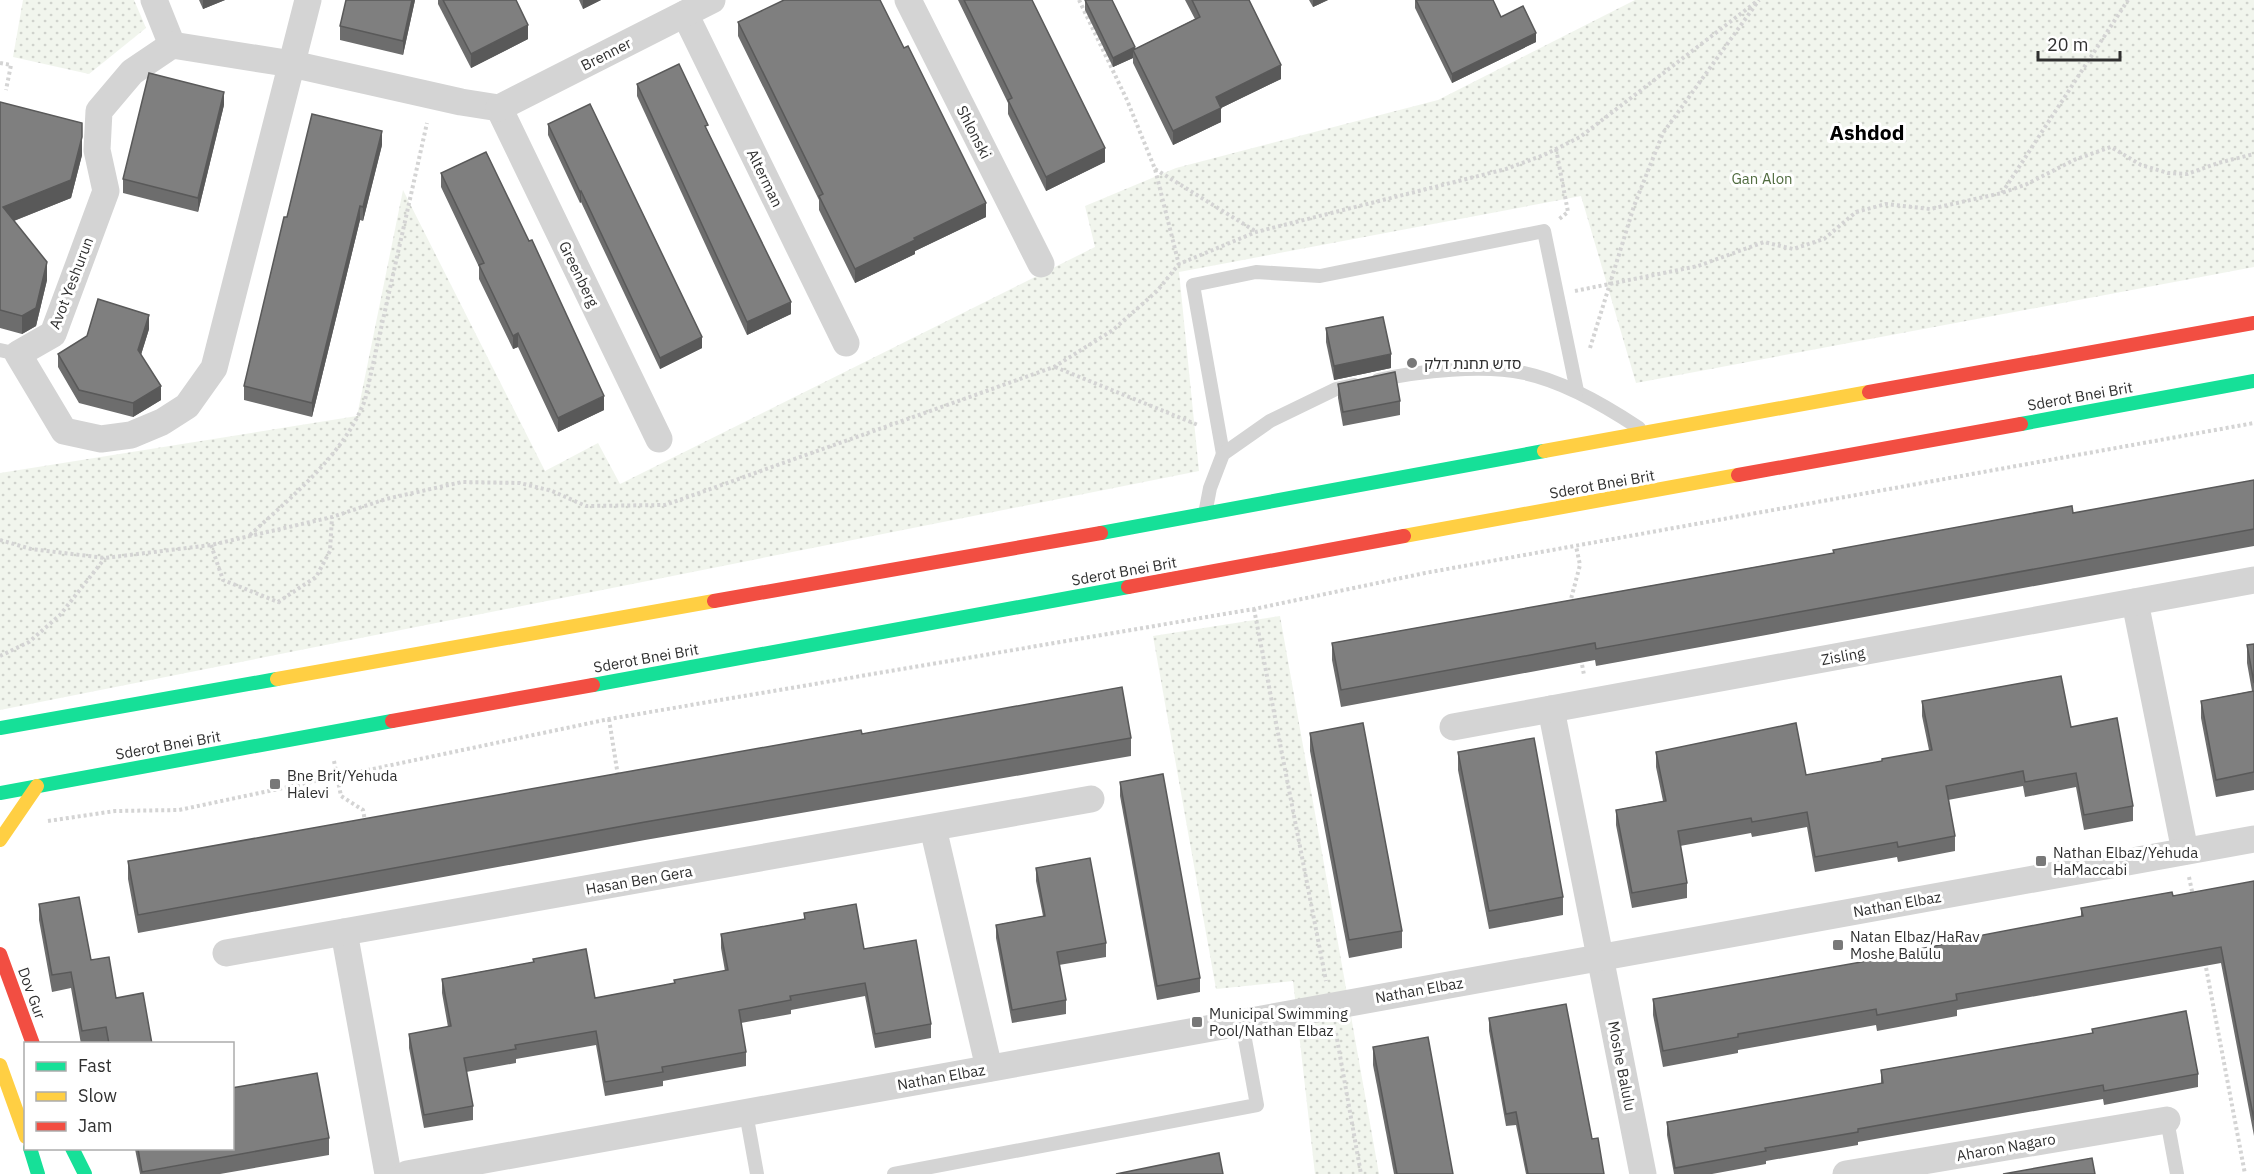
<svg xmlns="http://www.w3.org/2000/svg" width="2254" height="1174" viewBox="0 0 2254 1174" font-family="'IBM Plex Sans','Noto Sans Hebrew',sans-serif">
<defs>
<pattern id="park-dots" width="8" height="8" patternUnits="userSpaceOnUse" patternTransform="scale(1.5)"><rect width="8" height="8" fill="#f1f5ed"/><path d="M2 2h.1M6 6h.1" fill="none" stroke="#cfd2cc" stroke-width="1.8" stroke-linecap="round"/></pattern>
</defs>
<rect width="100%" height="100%" fill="#fff"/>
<g fill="url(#park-dots)">
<path d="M23,0H134L146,28L89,74L13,57Z"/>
<path d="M1635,0H2254V267L1636,383L1581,196L1179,272L1199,471L0,710V473L357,416L403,190L545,471L598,443L620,484L1095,247L1085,206L1176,168L1438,100Z"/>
<path d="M1280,616L1379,1174H1315L1293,981L1216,989L1153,636Z"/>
</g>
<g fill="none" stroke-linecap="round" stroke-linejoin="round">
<g stroke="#d4d4d4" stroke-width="4" stroke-dasharray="3 3" stroke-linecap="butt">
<path d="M1079,0L1127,100L1155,169L1179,265"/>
<path d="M0,63L11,65L6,90"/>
<path d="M1556,149L1568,212L1558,220"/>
<path d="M1155,169L1255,231"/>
<path d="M2002,193L2128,0"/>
<path d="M1575,291L1698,266L1764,242L1793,249L1824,239L1856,212L1886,204L1930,209L2002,193L2027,184L2074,160L2111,147L2141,165L2168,173L2187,174L2218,163L2254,154"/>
<path d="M1590,348L1634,206L1663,133L1759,0"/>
<path d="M1055,367L1198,425"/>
<path d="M250,535C292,496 344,455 365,400L427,123"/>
<path d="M0,540L31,549L105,558L211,545L332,517L386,499L462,482L520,483L552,491L586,506L665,505L1054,367L1113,330L1157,291L1179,264L1256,232L1506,169L1544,155L1580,137L1756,2L1755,0"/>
<path d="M211,545L223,580L278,602L316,577L330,551L332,517"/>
<path d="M1571,604V599L1580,565L1576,546"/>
<path d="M1254,609L1326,981"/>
<path d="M0,656L29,642L60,615L105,558"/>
<path d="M1581,659L1584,675"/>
<path d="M609,719L618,776"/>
<path d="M334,761L341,796L363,810L365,821"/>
<path d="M48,821L115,811L179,810L609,719L1254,609L1425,573L2254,423"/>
<path d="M2189,877L2193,896"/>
<path d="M2205,962L2245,1174"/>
<path d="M1336,1033L1361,1174"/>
</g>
<g stroke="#d4d4d4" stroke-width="14">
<path d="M0,350L18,354"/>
<path d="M1378,380C1420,371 1483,364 1524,373C1563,381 1606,406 1639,428"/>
<path d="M1223,454L1193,285L1256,272L1320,276L1544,231L1577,391"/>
<path d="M1205,514L1210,488L1223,454L1270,421L1336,389L1354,385"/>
<path d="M746,1113L757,1174"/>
<path d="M2167,1120L2177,1174"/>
<path d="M894,1174L1257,1105L1242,1023"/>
</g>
<g stroke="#d4d4d4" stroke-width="27">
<path d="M154,0L172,45"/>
<path d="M308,0L214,368L187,406L162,422L131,435L101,439L64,431L18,354L53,334L106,191L97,150L99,111L132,72L172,45L292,64L461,102L499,108"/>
<path d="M908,0L1041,264"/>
<path d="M685,14L846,343"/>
<path d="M499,108L659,439"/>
<path d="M499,108L712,0"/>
<path d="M2135,602L2185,851"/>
<path d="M1551,709L1643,1174"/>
<path d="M1453,727L2254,580"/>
<path d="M933,828L989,1068"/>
<path d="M344,932L388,1174"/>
<path d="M226,953L1091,799"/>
<path d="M407,1174L2254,839"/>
<path d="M1846,1174L2167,1120"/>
</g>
<g stroke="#16e098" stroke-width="14">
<path d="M2021,424L2254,381"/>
<path d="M1101,533L1544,451"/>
<path d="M593,685L1128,587"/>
<path d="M0,728L277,679"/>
<path d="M0,793L392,721"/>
<path d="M30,1148L38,1174"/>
<path d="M72,1148L85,1174"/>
</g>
<g stroke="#ffcf43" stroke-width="14">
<path d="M1544,451L1869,392"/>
<path d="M1404,536L1738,475"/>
<path d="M277,679L714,601"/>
<path d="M0,840L37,786"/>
<path d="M0,1065L26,1137"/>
</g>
<g stroke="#f24e42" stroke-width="14">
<path d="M1869,392L2254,323"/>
<path d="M1738,475L2021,424"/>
<path d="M1128,587L1404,536"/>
<path d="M714,601L1101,533"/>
<path d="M392,721L593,685"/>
<path d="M0,954L33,1044"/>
</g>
</g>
<g fill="#6d6d6d">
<path d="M199,0H225L203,9Z"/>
<path d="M415,0L403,55L340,40V26Z"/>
<path d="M438,0H516L528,39L471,68L438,4Z"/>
<path d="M579,0H601L583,9Z"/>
<path d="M958,0H1032L1105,162L1046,191L1008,114V103Z"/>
<path d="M1085,0L1135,49L1195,19L1185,0H1249L1281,79L1221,108V122L1173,145L1133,63V58L1113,67L1085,10Z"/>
<path d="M1309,0H1328L1313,7Z"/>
<path d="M1415,0H1493L1501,17L1536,42L1452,83L1415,8Z"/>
<path d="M738,22L986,217L915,251V254L855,283L819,210V200L738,36Z"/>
<path d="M637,84L708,132L791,314L747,335L637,96Z"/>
<path d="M0,102L82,155L71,198L14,221L47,280L36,326L22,334L0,328Z"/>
<path d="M224,105L198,212L123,193V179Z"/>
<path d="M548,124L702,348L660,369L581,202L580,203L548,135Z"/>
<path d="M382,145L363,221L360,220L312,417L244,400V386L287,217Z"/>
<path d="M441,173L604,410L558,432L518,347L513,349L479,279V267L441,187Z"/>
<path d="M1326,328L1391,368L1334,380L1326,342Z"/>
<path d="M149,329L141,355L161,400L133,417L79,403L58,367V354Z"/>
<path d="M1338,384L1400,401V415L1343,426L1338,398Z"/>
<path d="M2254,480V546L1596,666L1595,660L1341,707L1332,660V643L1833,553V550L2073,513Z"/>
<path d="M2254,644V790L2216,797L2201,718V701L2252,691L2247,663V645Z"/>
<path d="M1922,701L2071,727L2133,806V821L2084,830L2076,787L2025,797L2023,786L1948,800L1955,836V851L1898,862L1897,857L1815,872L1807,827L1752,837L1751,833L1680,846L1687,883V898L1632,908L1616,825V810L1663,801L1656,767V752L1806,775L1882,761L1929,750L1922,716Z"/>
<path d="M1310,733L1402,931V948L1349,958L1310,751Z"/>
<path d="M862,734L1131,738V756L645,840L138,933L128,879V861Z"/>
<path d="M1458,752L1563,897V915L1489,929L1458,770Z"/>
<path d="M1120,782L1200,978V992L1157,1000L1120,796Z"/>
<path d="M1036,868L1106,943V957L1059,965L1066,1000V1014L1012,1023L996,938V925L1043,916L1036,881Z"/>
<path d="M2254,881V1136L2221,963L1957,1010V1016L1877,1031L1876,1025L1738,1050V1053L1663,1067L1653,1015V999L1866,962L2081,917V908L2173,896Z"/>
<path d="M39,904L91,960L116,998L152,1044H81L71,988L52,992L39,920Z"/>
<path d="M804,913L864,949L931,1024V1038L875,1048L865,996L791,1010V1014L741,1023L746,1052V1066L663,1081V1086L605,1096L596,1045L516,1059V1063L466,1072L473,1106V1120L424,1128L409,1048V1034L448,1027L442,993V979L533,962V959L595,998L674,983V980L725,971L721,948V934L804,919Z"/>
<path d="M1489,1018L1592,1139L1604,1174H1526L1516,1125L1506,1126L1489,1031Z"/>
<path d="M2092,1029L2198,1074V1087L2104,1105L2103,1099L1858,1142V1145L1766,1161V1164L1712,1174H1674L1667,1135V1122L1881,1084V1070L2092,1033Z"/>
<path d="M1373,1047L1453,1174H1394L1373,1065Z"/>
<path d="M329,1138V1155L220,1174H140L135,1149H232Z"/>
</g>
<g fill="#595959">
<path d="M203,0H225L203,9Z"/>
<path d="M412,0H415L403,55V41Z"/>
<path d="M583,0H601L583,9Z"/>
<path d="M1313,0H1328L1313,7Z"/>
<path d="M528,25V39L471,68V54Z"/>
<path d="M1536,33V42L1452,83V74Z"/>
<path d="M1135,47V54L1133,50V58L1113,67V58Z"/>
<path d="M1281,65V79L1221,108V122L1173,145V131L1216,97Z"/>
<path d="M224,92V105L198,212V198Z"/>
<path d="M382,131V145L363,221V207Z"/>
<path d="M82,137V155L71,198L3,225V207Z"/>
<path d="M1105,148V162L1046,191V177Z"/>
<path d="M581,191V202L580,203V192Z"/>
<path d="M986,203V217L915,251V254L855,283V269L914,238Z"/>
<path d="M360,206V220L312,417V403Z"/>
<path d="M47,262V280L36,326L22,334V316Z"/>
<path d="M791,302V314L747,335V322Z"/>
<path d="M149,315V329L138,364V350Z"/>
<path d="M518,333V347L513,349V336Z"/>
<path d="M702,337V348L660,369V358Z"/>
<path d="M1391,354V368L1334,380V366Z"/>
<path d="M161,386V400L133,417V403Z"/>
<path d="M604,396V410L558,432V418Z"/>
</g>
<g fill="#7f7f7f" stroke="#595959" stroke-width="1.5">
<path d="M346,0H412L403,41L340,26Z"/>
<path d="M443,0H516L528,25L471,54Z"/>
<path d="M784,0H880L904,48L908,46L986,203L914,238L915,240L855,269L819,196L823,194L738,22Z"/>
<path d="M964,0H1032L1105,148L1046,177L1008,100L1012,98Z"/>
<path d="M1085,0H1112L1135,47L1113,58Z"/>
<path d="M1192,0H1249L1281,65L1216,97L1221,108L1173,131L1133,50L1200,17Z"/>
<path d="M1416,0H1493L1501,17L1523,6L1536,33L1452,74Z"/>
<path d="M679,64L708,125L705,126L791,302L747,322L637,84Z"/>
<path d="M149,73L224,92L198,198L123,179Z"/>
<path d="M0,102L82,123V137L71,180L3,207L47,262L36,308L22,316L0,310Z"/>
<path d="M590,104L702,337L660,358L581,191L580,192L548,124Z"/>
<path d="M312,114L382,131L363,207L360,206L312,403L244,386L284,217H287Z"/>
<path d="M486,152L529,241L532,240L604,396L558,418L518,333L513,336L479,265L484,263L441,173Z"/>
<path d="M98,299L149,315L138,350L161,386L133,403L79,390L58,354L87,336Z"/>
<path d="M1383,317L1391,354L1334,366L1326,328Z"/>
<path d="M1395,372L1400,401L1343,412L1338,384Z"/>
<path d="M2254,480V529L1596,649L1595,643L1341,690L1332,643L1834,553L1833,550L2072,506L2073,513Z"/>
<path d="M2254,644V683L2247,645Z"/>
<path d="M2061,676L2071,727L2117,718L2133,806L2084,815L2076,773L2025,782L2023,771L1946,786L1955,836L1898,847L1897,842L1815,857L1807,812L1752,822L1751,818L1678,831L1687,883L1632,893L1616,810L1666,801L1656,752L1796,723L1806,775L1882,761V759L1932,750L1922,701Z"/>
<path d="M1122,687L1131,738L645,822L138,915L128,861L861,730L862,734Z"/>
<path d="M2254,691V772L2216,780L2201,701Z"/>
<path d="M1363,723L1402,931L1349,940L1310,733Z"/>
<path d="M1534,738L1563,897L1489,911L1458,752Z"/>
<path d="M1163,774L1200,978L1157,986L1120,782Z"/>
<path d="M1090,858L1106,943L1057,952L1066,1000L1012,1010L996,925L1045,916L1036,868Z"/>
<path d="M2254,881V1120L2221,947L1956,994L1957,1000L1877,1015L1876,1009L1738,1034V1037L1663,1051L1653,999L1867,961L1866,959L1967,940V938L2083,916L2081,908L2172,892L2173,896Z"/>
<path d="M79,897L91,960L109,957L116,998L143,993L152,1044H109L106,1027L82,1031L71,972L52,975L39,904Z"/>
<path d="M856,904L864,949L916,940L931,1024L875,1034L865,983L790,996L791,1000L739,1010L746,1052L662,1067L663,1072L605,1082L596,1031L515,1045L516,1049L464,1058L473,1106L424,1115L409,1034L451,1026L442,979L534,962L533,959L586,949L595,998L675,983L674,980L728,970L721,934L805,919L804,913Z"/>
<path d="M1566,1004L1592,1139L1598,1138L1604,1174H1528L1516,1112L1506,1114L1489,1018Z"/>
<path d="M2186,1011L2198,1074L2104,1091L2103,1085L1858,1129V1132L1765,1148L1766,1151L1675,1168L1667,1122L1883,1083L1881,1070L2093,1033L2092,1029Z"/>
<path d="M1428,1037L1453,1174H1397L1373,1047Z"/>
<path d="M317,1073L329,1138L142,1172L138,1149H232V1088Z"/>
<path d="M1219,1153L1223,1174H1116Z"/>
<path d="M2092,1158L2095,1174H2003Z"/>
</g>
<g fill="#787878" stroke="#fff" stroke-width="2">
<circle cx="1412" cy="363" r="6"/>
<rect x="269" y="778" width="12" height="12" rx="3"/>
<rect x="2035" y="855" width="12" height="12" rx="3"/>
<rect x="1832" y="939" width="12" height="12" rx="3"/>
<rect x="1191" y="1016" width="12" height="12" rx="3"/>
</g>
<g text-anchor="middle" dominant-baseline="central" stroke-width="6" stroke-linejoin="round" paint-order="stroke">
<g font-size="15" fill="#303030" stroke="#fff">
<text transform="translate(606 54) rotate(-27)">Brenner</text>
<text transform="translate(974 132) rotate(63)">Shlonski</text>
<text transform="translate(765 178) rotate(64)">Alterman</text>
<text transform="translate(579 274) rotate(64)">Greenberg</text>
<text transform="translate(71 283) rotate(-69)">Avot Yeshurun</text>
<text transform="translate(2080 396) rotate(-10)">Sderot Bnei Brit</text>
<text transform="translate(1602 484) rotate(-10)">Sderot Bnei Brit</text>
<text transform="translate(1124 571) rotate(-10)">Sderot Bnei Brit</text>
<text transform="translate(1843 656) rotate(-10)">Zisling</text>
<text transform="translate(646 658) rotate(-10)">Sderot Bnei Brit</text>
<text transform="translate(168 745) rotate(-10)">Sderot Bnei Brit</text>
<text transform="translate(639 880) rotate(-10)">Hasan Ben Gera</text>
<text transform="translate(1897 904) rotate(-10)">Nathan Elbaz</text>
<text transform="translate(1419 990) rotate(-10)">Nathan Elbaz</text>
<text transform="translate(32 993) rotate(70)">Dov Gur</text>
<text transform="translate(1622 1066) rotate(79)">Moshe Balulu</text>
<text transform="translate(941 1077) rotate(-10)">Nathan Elbaz</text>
<text transform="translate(2006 1147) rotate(-10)">Aharon Nagaro</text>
</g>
<g font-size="15" fill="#506b3f" stroke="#fff">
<text x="1762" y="178">Gan Alon</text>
</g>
<g font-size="15" fill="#303030" stroke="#fff" text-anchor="start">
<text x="1424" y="363">סדש תחנת דלק</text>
<text x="287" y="775">Bne Brit/Yehuda<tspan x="287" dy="17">Halevi</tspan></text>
<text x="2053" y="852">Nathan Elbaz/Yehuda<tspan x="2053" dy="17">HaMaccabi</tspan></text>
<text x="1850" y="936">Natan Elbaz/HaRav<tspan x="1850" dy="17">Moshe Balulu</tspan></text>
<text x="1209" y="1013">Municipal Swimming<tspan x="1209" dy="17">Pool/Nathan Elbaz</tspan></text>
</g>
<g font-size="21" font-weight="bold" fill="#000" stroke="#fff">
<text x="1867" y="132">Ashdod</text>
</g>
</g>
<rect x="24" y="1042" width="210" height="108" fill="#ffffff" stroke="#acacac" stroke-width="1.5"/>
<rect x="36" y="1062" width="30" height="9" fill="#16e098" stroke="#acacac" stroke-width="1.5"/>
<text x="78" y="1072" font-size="18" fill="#303030">Fast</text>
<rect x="36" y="1092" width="30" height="9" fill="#ffcf43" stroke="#acacac" stroke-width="1.5"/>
<text x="78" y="1102" font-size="18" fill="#303030">Slow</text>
<rect x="36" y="1122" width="30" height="9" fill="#f24e42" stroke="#acacac" stroke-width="1.5"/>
<text x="78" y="1132" font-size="18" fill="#303030">Jam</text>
<path d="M2038 51v9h82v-9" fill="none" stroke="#303030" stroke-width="3"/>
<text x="2047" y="51" font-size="18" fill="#303030" stroke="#ffffff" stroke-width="4.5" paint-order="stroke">20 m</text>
</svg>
